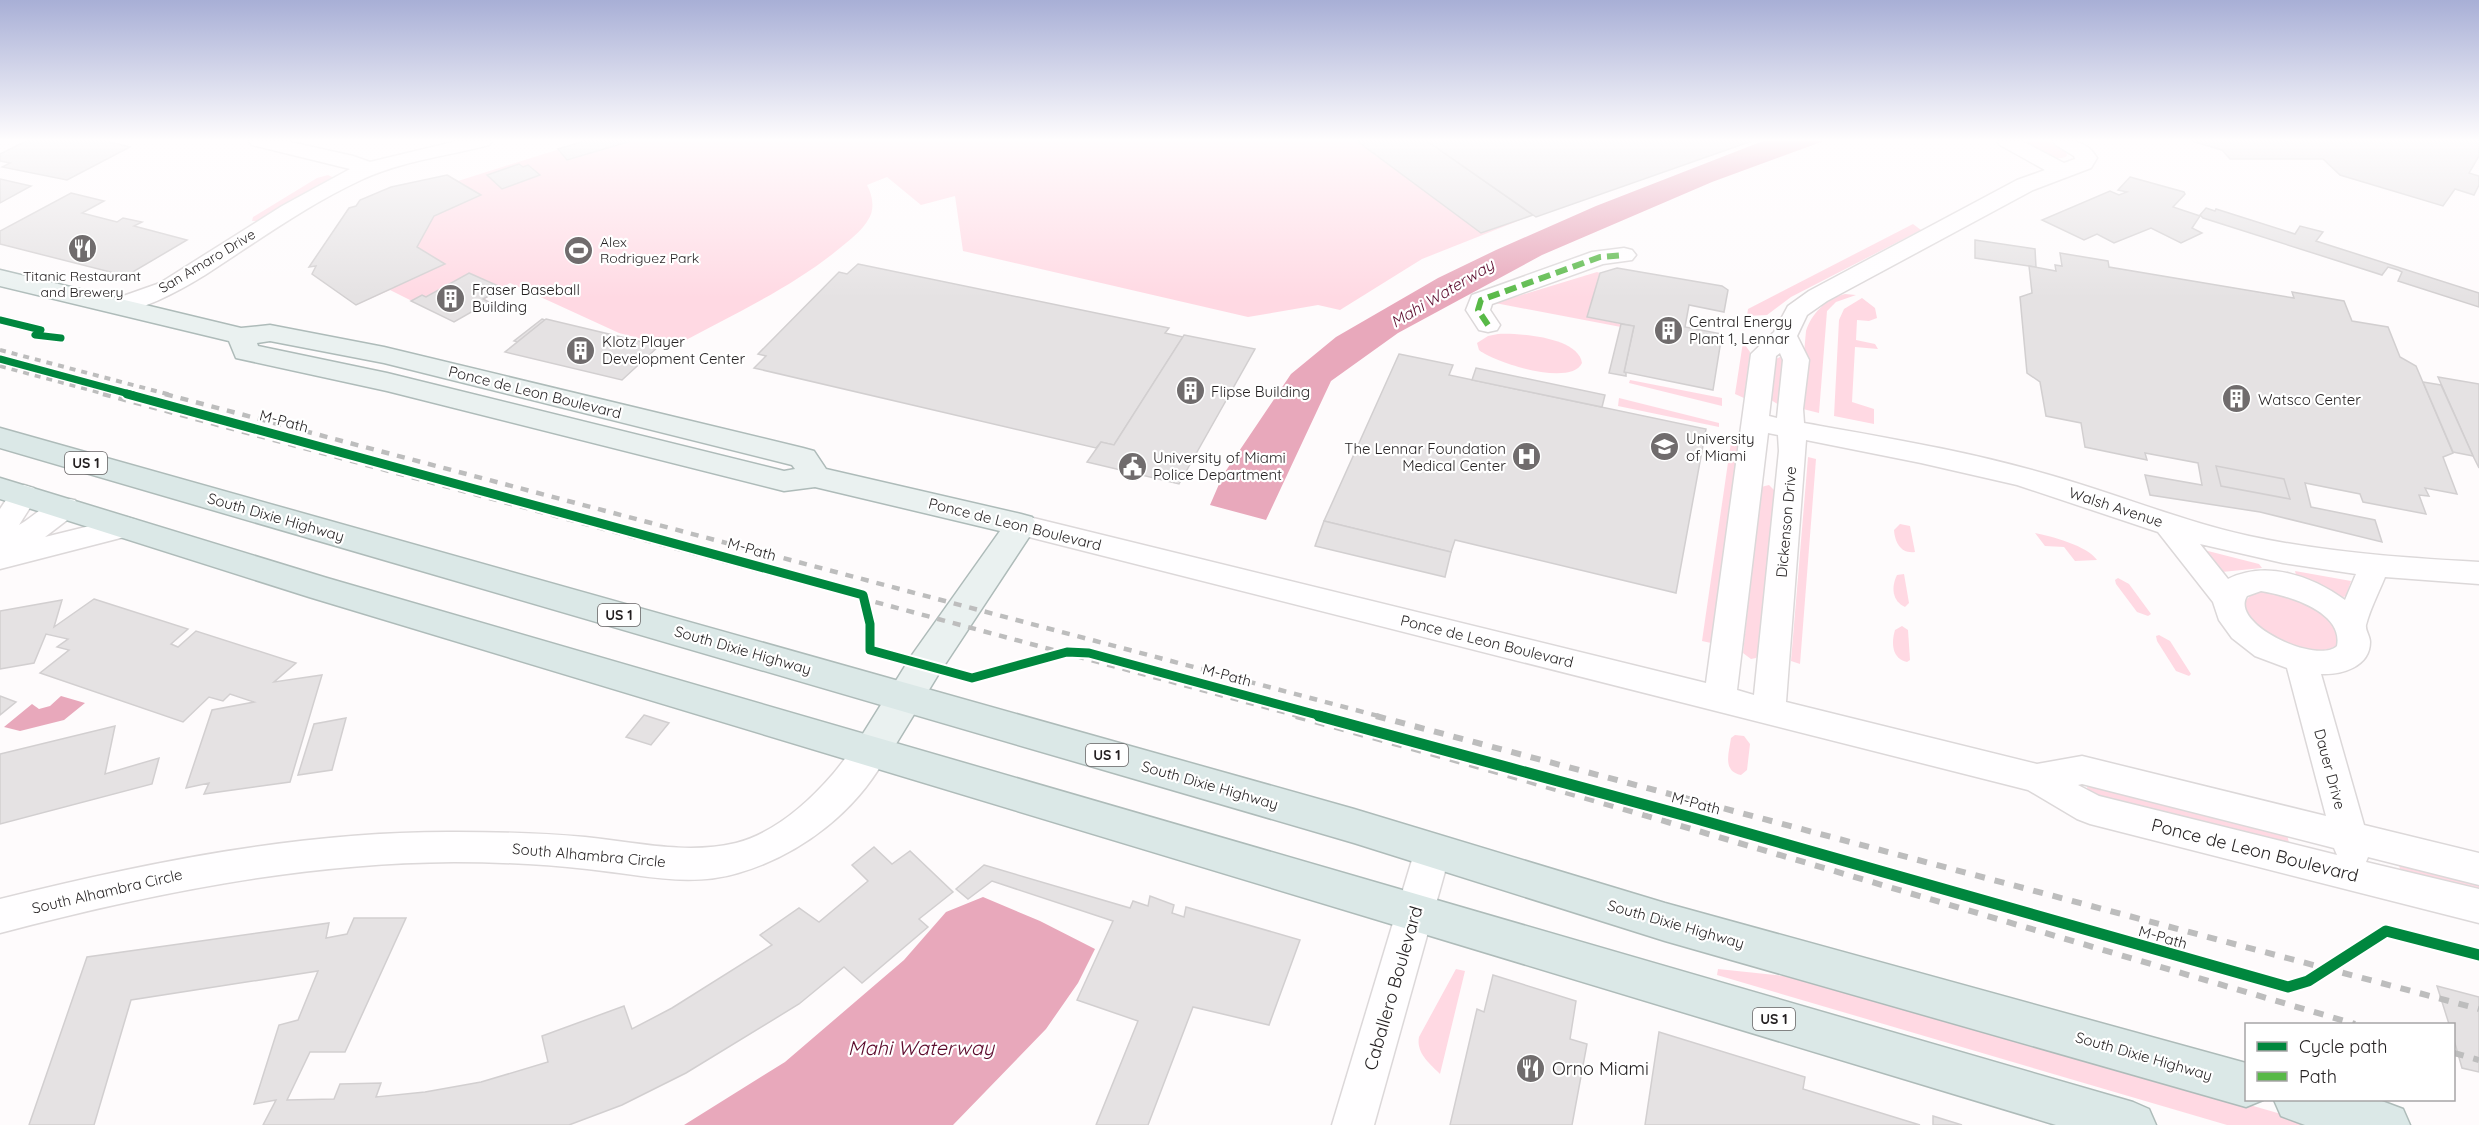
<svg xmlns="http://www.w3.org/2000/svg" width="2479" height="1125" viewBox="0 0 2479 1125" font-family="Quicksand,sans-serif">
<rect width="100%" height="100%" fill="#fefbfc"/>
<g fill="#ffd9e3">
<path d="M585,141H1427L1533,215L1422,259L1340,310L1318,305L1248,317L963,251L955,196L921,205L887,177L867,185C873,196 875,210 868,220C863,229 853,237 846,243C795,287 731,315 673,347L619,333L510,283L485,299L489,302L454,322L390,290L356,305L312,274L316,266L309,267L349,208L356,206L391,187L447,175L458,181Z"/>
<path d="M2020,141H2048L2066,151L2067,156C2054,164 2032,147 2020,141Z"/>
<path d="M328,175L332,177L331,180L258,221H252L253,217L317,178Z"/>
<path d="M1913,224L1921,230L1791,297L1767,315L1747,316L1748,309Z"/>
<path d="M1597,272L1600,273L1588,317L1621,324V327L1495,303Z"/>
<path d="M1845,294L1856,295L1836,302L1827,311L1819,413L1799,408L1806,331C1812,313 1826,299 1845,294Z"/>
<path d="M1862,298L1875,308L1877,318L1869,321L1857,320L1856,340L1875,344L1878,349L1855,347L1852,402L1874,409V424L1834,416L1839,320L1844,309Z"/>
<path d="M1498,334C1519,333 1578,337 1582,363C1571,387 1495,363 1479,350L1477,343L1488,336Z"/>
<path d="M1743,342L1750,352L1744,398L1735,394Z"/>
<path d="M1780,357L1784,358L1779,405L1771,400L1776,359Z"/>
<path d="M1630,380L1722,398V406L1629,383Z"/>
<path d="M1619,398L1719,423V427L1618,406Z"/>
<path d="M1731,442L1738,443L1711,643L1702,641Z"/>
<path d="M1808,457L1816,459L1800,664L1791,661Z"/>
<path d="M1769,485L1776,492L1758,654L1756,658L1751,659L1743,653L1761,487Z"/>
<path d="M1900,524L1910,526L1915,552C1901,554 1895,543 1894,530Z"/>
<path d="M2035,533C2051,536 2088,546 2097,560L2075,561L2064,547L2045,546Z"/>
<path d="M2204,550L2259,564L2262,568L2222,572Z"/>
<path d="M2295,571L2351,581L2346,596L2341,598L2296,575Z"/>
<path d="M1904,574L1909,603L1905,607C1892,601 1891,587 1897,575Z"/>
<path d="M2118,578L2129,584L2151,614L2148,616L2137,612L2116,584L2115,580Z"/>
<path d="M2268,590L2297,595L2333,620L2340,638L2336,646C2293,669 2202,599 2268,590Z"/>
<path d="M1902,626L1908,630L1910,660L1907,662C1892,659 1891,643 1895,630Z"/>
<path d="M2159,635L2170,641L2191,674L2189,676L2176,671L2157,641L2156,636Z"/>
<path d="M1735,735L1744,736L1750,744L1747,770L1741,775C1722,771 1729,753 1731,738Z"/>
<path d="M2090,786L2287,834L2289,843L2093,794L2088,791L2087,787Z"/>
<path d="M2397,861L2479,881V890L2401,871Z"/>
<path d="M1456,969L1465,971L1440,1074C1429,1063 1416,1053 1419,1037Z"/>
<path d="M1718,969L1812,979L2319,1125H2227L1717,975Z"/>
</g>
<g fill="#e8a8bb">
<path d="M1763,141H1824L1712,182L1542,255L1398,333L1331,381L1266,520L1210,505L1223,475L1291,374L1336,337L1438,278L1496,250L1596,206Z"/>
<path d="M61,696L85,703L64,720L20,731L4,727L32,704L39,709L50,706Z"/>
<path d="M983,897L1040,921L1095,949L1078,983L1046,1029L953,1125H684L785,1062L904,960L946,912Z"/>
</g>
<g fill="#e5e2e3" stroke="#d2cfd0" stroke-width="1.5">
<path d="M26,141H106L130,147L67,180L2,167L10,163L0,161V154Z"/>
<path d="M585,141H631L567,160L558,149Z"/>
<path d="M1357,141H1427L1533,215L1481,233Z"/>
<path d="M1427,141H1752L1536,217Z"/>
<path d="M2192,141H2479V156L2469,173L2479,176V185L2474,195L2455,189L2443,206L2340,175L2323,159H2230L2222,150Z"/>
<path d="M519,164L523,167L528,165L540,175L502,189L487,175Z"/>
<path d="M447,175L481,195L434,216L417,247L445,264L356,305L312,274L316,266L309,267L349,208L356,206L360,200L391,187Z"/>
<path d="M2130,177L2184,192L2185,194L2173,207L2200,216L2192,228L2202,233L2181,243L2151,228L2114,243L2097,234L2084,240L2042,220L2110,191L2119,195L2127,192L2118,190Z"/>
<path d="M0,179L31,186L0,203Z"/>
<path d="M71,193L104,201L82,213L117,222L123,218L142,222L134,226L187,240L126,276L0,244V231Z"/>
<path d="M2206,208L2215,211L2216,209L2295,234L2300,226L2323,232L2316,241L2479,293V307L2398,281L2402,272L2398,270L2388,267L2382,275L2203,218L2200,215Z"/>
<path d="M1975,240L2035,249L2036,267L1975,258Z"/>
<path d="M2060,253L2108,261L2109,267L2294,298L2292,292L2344,301L2352,321L2388,327L2400,357L2416,366L2453,453L2443,457L2457,494L2425,488L2429,496L2419,495L2426,514L2363,502L2360,494L2305,483L2311,507L2375,520L2382,542L2260,512L2150,495L2145,475L2202,485L2198,463L2145,453L2147,460L2085,447L2081,423L2046,416L2040,382L2027,373L2020,297L2032,293L2029,266L2056,271L2055,265L2062,266Z"/>
<path d="M858,264L1169,328L1165,333L1183,337L1114,445L1101,442L1096,448L754,368L766,356L758,354L839,272L847,274Z"/>
<path d="M1617,268L1722,286L1728,290L1724,312L1689,305L1685,327L1722,334L1713,390L1624,372L1634,326L1587,317L1600,273Z"/>
<path d="M469,273L503,288L483,299L489,302L454,322L411,301L422,295L426,297Z"/>
<path d="M542,319L545,320L518,342L514,341Z"/>
<path d="M546,319L659,346L622,380L505,352Z"/>
<path d="M1621,324L1634,326L1624,372L1626,373V376L1609,373Z"/>
<path d="M1184,335L1255,349L1179,484L1087,462L1101,442L1114,445Z"/>
<path d="M1399,354L1453,365L1449,375L1706,429L1676,593L1455,540L1451,552L1324,521Z"/>
<path d="M1476,368L1605,395L1602,407L1472,380Z"/>
<path d="M2438,377L2479,384V468L2473,456Z"/>
<path d="M2423,382L2441,385L2473,456L2453,452Z"/>
<path d="M2216,466L2284,479L2290,499L2221,486Z"/>
<path d="M1324,521L1451,552L1445,577L1315,546Z"/>
<path d="M94,599L188,629L171,644L178,647L196,631L296,663L274,682L322,675L290,782L204,794L209,783L186,788L212,710L254,702L230,694L223,701L209,697L183,722L40,673L69,650L57,647L68,639L46,634L34,663L0,669V611L62,600L54,627Z"/>
<path d="M0,696L16,702L0,715Z"/>
<path d="M644,715L669,723L651,745L626,737Z"/>
<path d="M346,718L332,770L298,775L314,724Z"/>
<path d="M115,726L105,774L159,758L152,784L0,824V754Z"/>
<path d="M874,847L892,864L910,851L953,892L919,919L928,927L862,983L844,967L799,1004L686,1073L622,1105L569,1125H263L276,1100L254,1104L279,1025L298,1020L318,971L131,1000L94,1125H29L87,957L329,923L326,938L347,934L354,918H406L345,1052H310L287,1100L334,1099L340,1084L381,1083L376,1097L425,1092L481,1082L548,1062L542,1036L624,1006L632,1029L672,1008L772,945L760,935L799,908L819,922L868,881L852,865Z"/>
<path d="M984,865L1130,908L1133,901L1148,906L1150,896L1174,905L1172,913L1184,917L1186,907L1300,940L1269,1025L1193,1007L1148,1125H1096L1138,1021L1077,1000L1113,921L992,881L968,899L956,889Z"/>
<path d="M1493,975L1576,1001L1570,1039L1587,1044L1572,1125H1450L1477,1009L1484,1012Z"/>
<path d="M2437,986L2479,997V1072L2462,1068L2454,1040V1024H2449Z"/>
<path d="M1659,1032L1805,1077L1803,1089L1920,1125H1645Z"/>
<path d="M1933,1116L1962,1125H1933Z"/>
</g>
<g fill="none" stroke-linecap="round" stroke-linejoin="round">
<defs>
<g id="minor">
<path d="M249,141H286L353,156L370,162L457,141H492L489,145C447,156 401,161 361,180C307,205 256,242 205,275C184,288 134,317 109,311L106,306L109,301L160,283L282,206L350,169L252,145Z"/>
<path d="M1997,141H2022L2064,163L2075,159L2074,156L2056,145L2053,141C2071,140 2087,140 2097,158L2091,168L2033,190L1827,301L1807,315L1797,336L1809,360L1803,409L1804,423C1888,438 1972,452 2053,476C2119,495 2182,521 2249,536C2324,552 2402,558 2479,562V584L2385,577C2379,592 2370,609 2366,625C2365,630 2370,636 2370,642C2370,667 2341,675 2321,674L2364,825L2479,853V885L2368,857L2366,862L2479,889V923L2090,824L2077,819L2028,790L1021,535L1011,532L1006,525L1011,518L1021,515L1706,683L1751,354L1774,332L1788,306L1809,291L2017,180L2045,170L2000,145ZM1780,353L1783,360L1777,418L1769,416L1776,356ZM1768,433L1778,435L1779,451L1754,695L1737,690ZM1806,440L1921,463L2017,485L2158,532L2213,602L2219,620L2232,638L2255,656L2287,668L2326,816L2082,756L2037,764L1786,702ZM2200,544L2283,563L2356,574L2345,600C2312,576 2267,560 2228,579ZM2261,591C2286,595 2344,611 2337,646C2317,665 2229,624 2247,596ZM2082,784L2334,848L2337,855L2099,796L2078,785Z"/>
<path d="M1624,248L1632,250L1636,255L1632,260L1603,264L1492,304L1490,310L1500,325L1497,330L1488,332L1479,330L1466,310L1472,295L1592,252Z"/>
<path d="M24,485L34,488L38,495L19,525C37,515 53,494 75,500L79,507L75,514L45,537L126,517L136,520L141,527L136,534L0,569V509L14,488Z"/>
<path d="M872,737L884,741L889,751C859,810 801,855 738,873C689,888 636,874 587,869C543,864 498,862 454,862C300,863 148,894 0,933V899C149,862 301,831 456,832C499,832 542,833 585,837C635,842 686,855 736,843C774,833 808,803 833,774C845,760 854,743 872,737Z"/>
<path d="M1433,834L1446,839L1451,850L1374,1125H1332L1415,850L1420,839Z"/>
</g>
<path id="major" d="M0,270L241,328L270,325L384,347L803,448L814,451L826,469L1021,514L1032,517L1037,525L938,675L885,762L872,766L859,762L853,751L859,740L912,655L1000,531L815,487L784,491L387,391L236,358L229,341L0,286ZM270,341L384,363L792,465L795,469L784,471L387,373L258,346L257,343Z"/>
<g id="highway">
<path d="M0,428L1354,809L1665,903L2246,1063V1100H2263L2246,1107L1665,941L1354,843L0,448Z"/>
<path d="M0,478L327,578L2133,1102L2149,1109L2156,1125H2056L309,597L0,499Z"/>
<path d="M2274,1100H2379L2403,1109L2410,1125H2305L2281,1116Z"/>
</g>
</defs>
<use href="#minor" stroke="#dcd8d9" stroke-width="3"/>
<use href="#major" stroke="#aebbb9" stroke-width="3"/>
<use href="#highway" stroke="#aebbb9" stroke-width="3"/>
<use href="#minor" fill="#fffeff" fill-rule="evenodd"/>
<use href="#major" fill="#eaf1f0" fill-rule="evenodd"/>
<use href="#highway" fill="#dbe8e7" fill-rule="evenodd"/>
<g stroke="#bdbdbd" stroke-width="4" stroke-dasharray="6 6" stroke-linecap="butt">
<path d="M0,350L171,395"/>
<path d="M0,366L109,395"/>
</g>
<g stroke="#bdbdbd" stroke-width="4.5" stroke-dasharray="8 8" stroke-linecap="butt">
<path d="M103,394L1302,717"/>
<path d="M165,394L1382,717"/>
</g>
<g stroke="#bdbdbd" stroke-width="6" stroke-dasharray="10 10" stroke-linecap="butt">
<path d="M1296,716L1494,771L2355,1024"/>
<path d="M1376,716L2479,1009"/>
<path d="M2454,1053L2479,1060"/>
</g>
<path stroke="#58b947" stroke-width="6" stroke-dasharray="12 6" stroke-linecap="butt" d="M1488,325L1478,310L1481,300L1600,257L1624,255"/>
<defs>
<g id="cycleway-far2">
<path d="M0,320L41,330L35,335L61,338"/>
<path d="M0,359L133,395"/>
</g>
<path id="cycleway-far1" d="M127,394L863,595L870,624V650L972,678L1067,652L1089,653L1325,717"/>
<path id="cycleway" d="M1319,716L1690,817L2288,987L2308,981L2386,931L2479,955"/>
</defs>
<use href="#cycleway-far2" stroke="#fff" stroke-width="10"/>
<use href="#cycleway-far1" stroke="#fff" stroke-width="13"/>
<use href="#cycleway" stroke="#fff" stroke-width="15"/>
<use href="#cycleway-far2" stroke="#00873e" stroke-width="7"/>
<use href="#cycleway-far1" stroke="#00873e" stroke-width="9"/>
<use href="#cycleway" stroke="#00873e" stroke-width="11"/>
</g>
<linearGradient id="sky" x2="0" y2="1"><stop stop-color="#a8afd6"/><stop offset="0.47" stop-color="#fffdfe"/><stop offset="1" stop-color="#fffdfe" stop-opacity="0"/></linearGradient>
<rect width="2479" height="298" fill="url(#sky)"/>
<defs>
<symbol id="restaurant-disc" viewBox="-11 -11 22 22"><circle r="9.5" fill="#706c6d" stroke="#fff"/><path d="M-5-6h1v4h1v-4h1v4h1v-4h1v5L-1.5 .5V6h-2V.5L-5-1ZM5-6V6H3V1.5H1.5Q1.5-4 5-6Z" fill="#fff"/></symbol>
<symbol id="stadium-disc" viewBox="-11 -11 22 22"><circle r="9.5" fill="#706c6d" stroke="#fff"/><path d="M0-5a6.5 5 0 1 0 0 10a6.5 5 0 1 0 0-10ZM-3.5-1.8h7v3.6h-7Z" fill="#fff"/></symbol>
<symbol id="building-disc" viewBox="-11 -11 22 22"><circle r="9.5" fill="#706c6d" stroke="#fff"/><path d="M-4-6H4V6H1V3H-1V6H-4ZM-2.5-4.3h1.7v1.8h-1.7ZM.8-4.3h1.7v1.8H.8ZM-2.5-1h1.7V.8h-1.7ZM.8-1h1.7V.8H.8Z" fill="#fff"/></symbol>
<symbol id="university-disc" viewBox="-11 -11 22 22"><circle r="9.5" fill="#706c6d" stroke="#fff"/><path d="M0-5L7-2L0 1L-7-2ZM-4 1L0 2.5L4 1V4Q0 6-4 4Z" fill="#fff"/></symbol>
<symbol id="hospital-disc" viewBox="-11 -11 22 22"><circle r="9.5" fill="#706c6d" stroke="#fff"/><path d="M-5-5h3v3.5h4V-5h3V5h-3V1.5h-4V5h-3Z" fill="#fff"/></symbol>
<symbol id="civic-disc" viewBox="-11 -11 22 22"><circle r="9.5" fill="#706c6d" stroke="#fff"/><path d="M-.6-6.5H3V-4.5H.6V-3L4-1V1h2V6H-6V1h2V-1L-.6-3ZM-1.2 2.5V6h2.4V2.5Z" fill="#fff"/></symbol>
</defs>
<g fill-rule="evenodd">
<use href="#restaurant-disc" x="66" y="232" width="33" height="33"/>
<use href="#stadium-disc" x="562" y="234" width="33" height="33"/>
<use href="#building-disc" x="434" y="282" width="33" height="33"/>
<use href="#building-disc" x="1652" y="314" width="33" height="33"/>
<use href="#building-disc" x="564" y="334" width="33" height="33"/>
<use href="#building-disc" x="1174" y="374" width="33" height="33"/>
<use href="#building-disc" x="2220" y="382" width="33" height="33"/>
<use href="#university-disc" x="1648" y="430" width="33" height="33"/>
<use href="#hospital-disc" x="1510" y="440" width="33" height="33"/>
<use href="#civic-disc" x="1116" y="450" width="33" height="33"/>
<use href="#restaurant-disc" x="1514" y="1052" width="33" height="33"/>
</g>
<g text-anchor="middle" dominant-baseline="central" stroke-width="4.5" stroke-linejoin="round" paint-order="stroke">
<g font-size="14" fill="#231f20" stroke="#fff" text-anchor="start">
<text x="600" y="242">Alex<tspan x="600" dy="16">Rodriguez Park</tspan></text>
<text x="82" y="276" text-anchor="middle">Titanic Restaurant<tspan x="82" dy="16">and Brewery</tspan></text>
</g>
<g font-size="14" fill="#231f20" stroke="#fff">
<text transform="translate(207 261) rotate(-31)">San Amaro Drive</text>
</g>
<g fill="#fff" stroke="#656263" stroke-width="1.5">
<rect x="65" y="452" width="42" height="22" rx="4.5"/>
<rect x="598" y="604" width="42" height="22" rx="4.5"/>
<rect x="1086" y="744" width="42" height="22" rx="4.5"/>
<rect x="1753" y="1008" width="42" height="22" rx="4.5"/>
</g>
<g font-size="14" font-weight="bold" fill="#231f20">
<text x="86" y="463">US 1</text>
<text x="619" y="615">US 1</text>
<text x="1107" y="755">US 1</text>
<text x="1774" y="1019">US 1</text>
</g>
<g font-size="15" fill="#231f20" stroke="#fff" text-anchor="start">
<text x="472" y="289">Fraser Baseball<tspan x="472" dy="17">Building</tspan></text>
<text x="1689" y="321">Central Energy<tspan x="1689" dy="17">Plant 1, Lennar</tspan></text>
<text x="602" y="341">Klotz Player<tspan x="602" dy="17">Development Center</tspan></text>
<text x="1211" y="391">Flipse Building</text>
<text x="2258" y="399">Watsco Center</text>
<text x="1686" y="438">University<tspan x="1686" dy="17">of Miami</tspan></text>
<text x="1506" y="448" text-anchor="end">The Lennar Foundation<tspan x="1506" dy="17">Medical Center</tspan></text>
<text x="1153" y="457">University of Miami<tspan x="1153" dy="17">Police Department</tspan></text>
</g>
<g font-size="15" fill="#231f20" stroke="#fff">
<text transform="translate(535 392) rotate(14)">Ponce de Leon Boulevard</text>
<text transform="translate(284 421) rotate(15)">M-Path</text>
<text transform="translate(2116 507) rotate(18)">Walsh Avenue</text>
<text transform="translate(276 517) rotate(16)">South Dixie Highway</text>
<text transform="translate(1786 522) rotate(-85)">Dickenson Drive</text>
<text transform="translate(1015 524) rotate(14)">Ponce de Leon Boulevard</text>
<text transform="translate(752 549) rotate(16)">M-Path</text>
<text transform="translate(1487 641) rotate(14)">Ponce de Leon Boulevard</text>
<text transform="translate(743 650) rotate(16)">South Dixie Highway</text>
<text transform="translate(1227 675) rotate(15)">M-Path</text>
<text transform="translate(2330 769) rotate(75)">Dauer Drive</text>
<text transform="translate(1210 785) rotate(16)">South Dixie Highway</text>
<text transform="translate(1696 803) rotate(15)">M-Path</text>
<text transform="translate(589 855) rotate(5)">South Alhambra Circle</text>
<text transform="translate(107 891) rotate(-13)">South Alhambra Circle</text>
<text transform="translate(1676 924) rotate(16)">South Dixie Highway</text>
<text transform="translate(2163 937) rotate(16)">M-Path</text>
<text transform="translate(2144 1056) rotate(16)">South Dixie Highway</text>
</g>
<g font-size="16" font-style="italic" fill="#5c0a2c" stroke="#fff">
<text transform="translate(1442 293) rotate(-31)">Mahi Waterway</text>
</g>
<g font-size="18" fill="#231f20" stroke="#fff">
<text transform="translate(2255 850) rotate(14)">Ponce de Leon Boulevard</text>
<text transform="translate(1393 988) rotate(-74)">Caballero Boulevard</text>
</g>
<g font-size="18" fill="#231f20" stroke="#fff" text-anchor="start">
<text x="1552" y="1068">Orno Miami</text>
</g>
<g font-size="20" font-style="italic" fill="#5c0a2c" stroke="#fff">
<text x="921" y="1047">Mahi Waterway</text>
</g>
</g>
<rect x="2245" y="1023" width="210" height="78" fill="#ffffff" stroke="#a7a5a6" stroke-width="1.5"/>
<rect x="2257" y="1042" width="30" height="9" fill="#00873e" stroke="#a7a5a6" stroke-width="1.5"/>
<text x="2299" y="1053" font-size="18" fill="#231f20">Cycle path</text>
<rect x="2257" y="1072" width="30" height="9" fill="#58b947" stroke="#a7a5a6" stroke-width="1.5"/>
<text x="2299" y="1083" font-size="18" fill="#231f20">Path</text>
</svg>
